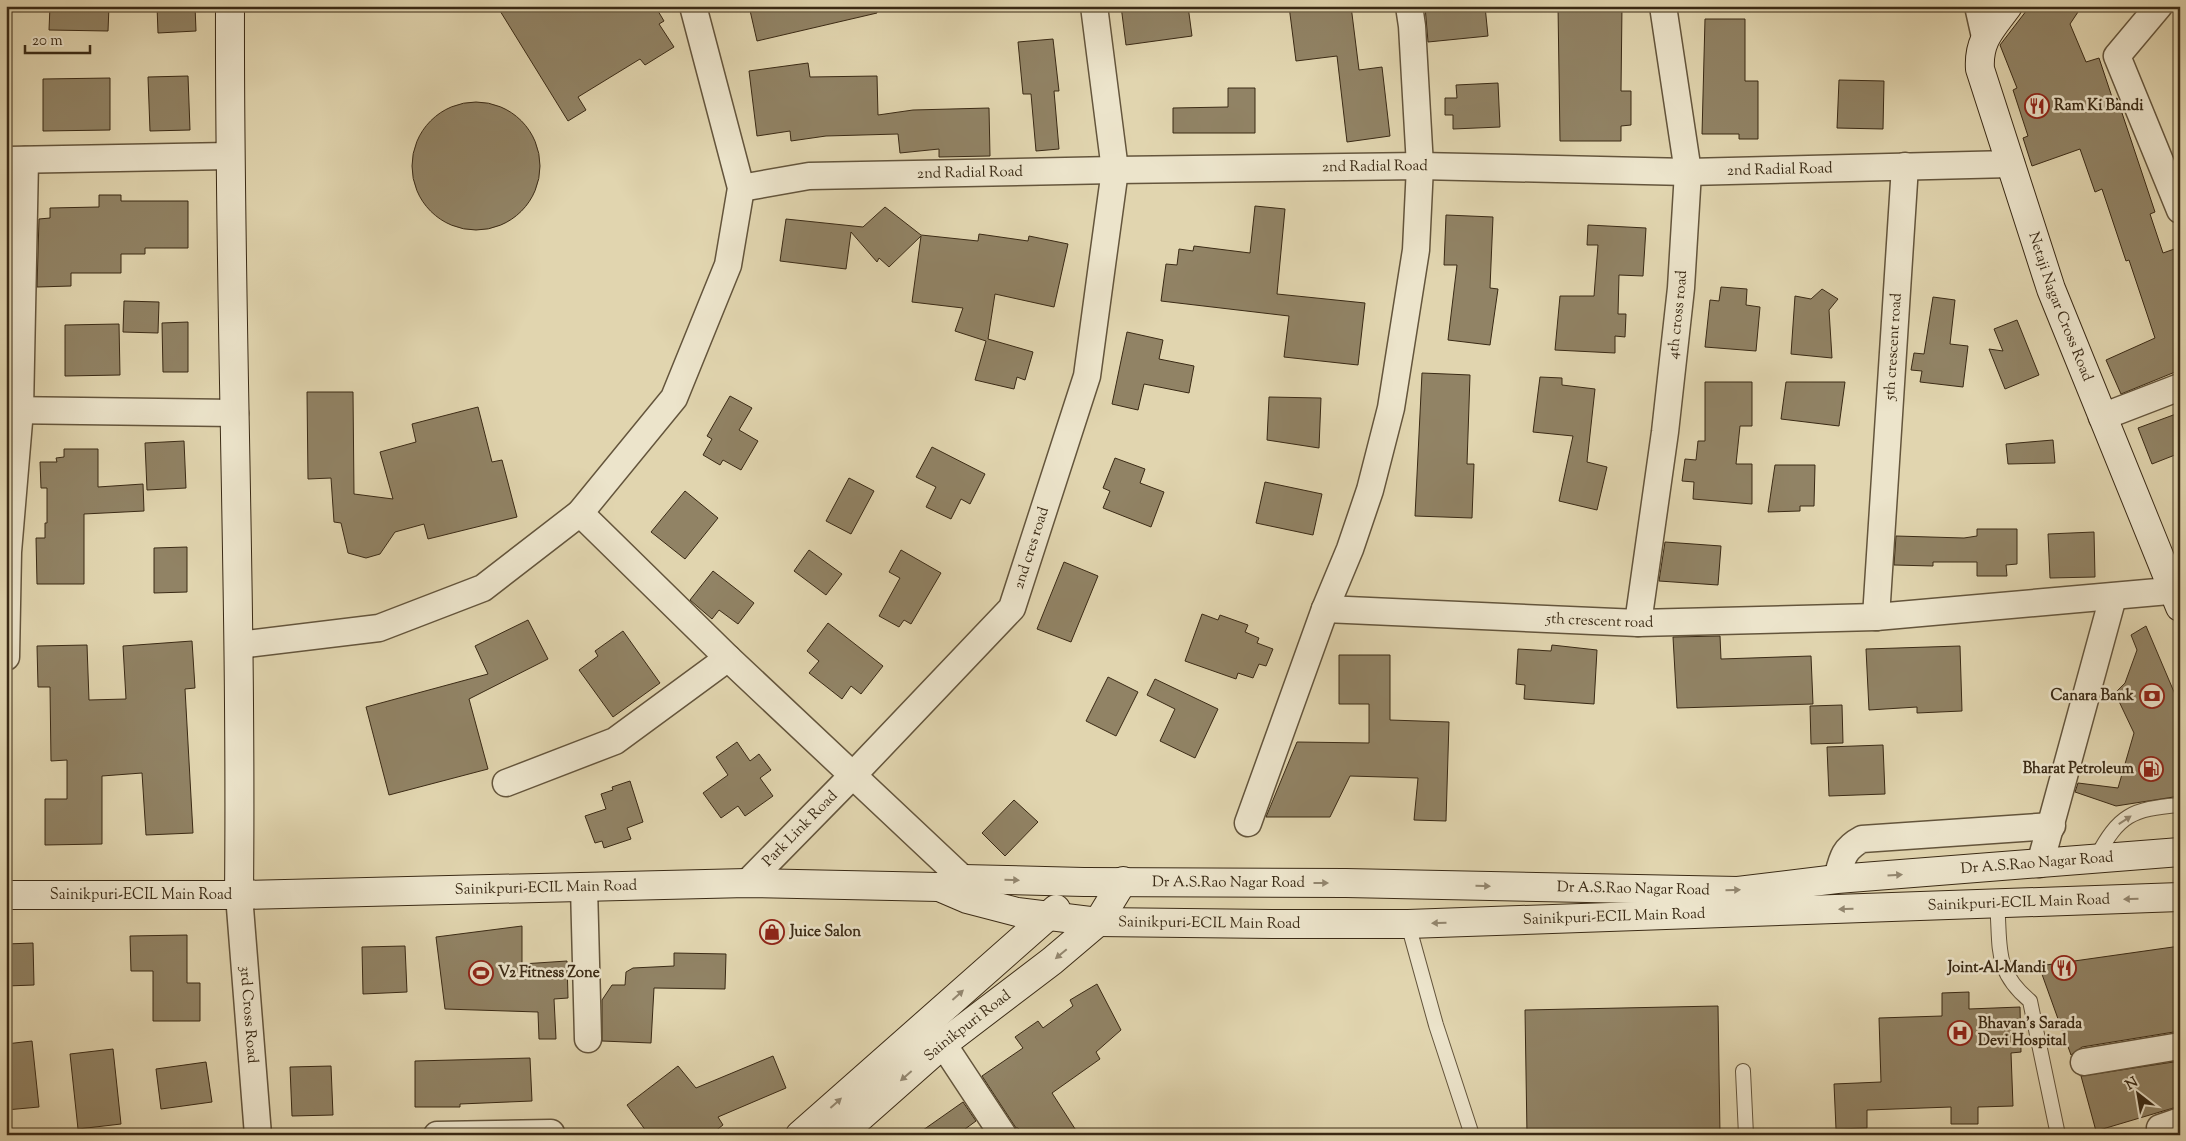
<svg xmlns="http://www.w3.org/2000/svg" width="2186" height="1141" viewBox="0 0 2186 1141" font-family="'Sorts Mill Goudy',serif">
<rect width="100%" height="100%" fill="#e1d5af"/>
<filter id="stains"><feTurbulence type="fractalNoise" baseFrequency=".004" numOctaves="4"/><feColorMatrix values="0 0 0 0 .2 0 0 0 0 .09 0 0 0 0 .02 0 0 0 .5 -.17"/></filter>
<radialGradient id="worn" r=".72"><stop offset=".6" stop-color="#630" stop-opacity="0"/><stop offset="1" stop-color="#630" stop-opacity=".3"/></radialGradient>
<g fill="#918365" stroke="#3a2a15">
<path d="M50,6H109L108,31L49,30Z"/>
<path d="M157,6H195L196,31L158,33Z"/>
<path d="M497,6H655L664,21L659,24L674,47L645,65L640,59L578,97L586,110L568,121Z"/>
<path d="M749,6H876L877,13L757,41Z"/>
<path d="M1121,6H1188L1192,36L1126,45Z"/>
<path d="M1289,6H1351L1359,70L1382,67L1390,136L1347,142L1337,56L1296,61Z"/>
<path d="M1425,6H1485L1488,36L1428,42Z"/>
<path d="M1558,6H1622L1621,91H1631V125L1621,126V141H1560Z"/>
<path d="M2030,6H2082L2070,24L2086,62L2099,58L2113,100L2117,98L2155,212L2150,214L2163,253L2180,247V370L2121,394L2106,360L2155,338L2129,260L2126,261L2102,189L2095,192L2080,149L2032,166L2023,138L2028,136L2013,90L2017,88L2000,45Z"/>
<path d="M1705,19H1745V81H1758V139H1739V134H1702Z"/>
<path d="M1053,39L1059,91H1054L1059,149L1036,151L1031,94H1023L1018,42Z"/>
<path d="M808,63L810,77L877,76L878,115L913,110L989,108L990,156L939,157V149L900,153L898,134L826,136L791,141L790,131L757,136L749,71Z"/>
<path d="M188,76L190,130L150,131L148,77Z"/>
<path d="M110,78V130L43,131V79Z"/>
<path d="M1839,80L1884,81L1883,129L1837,128Z"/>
<path d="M1498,83L1500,127L1453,129V115H1445V98H1457L1456,85Z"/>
<path d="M1228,88H1255V133H1173V108L1228,107Z"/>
<circle cx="476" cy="166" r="64"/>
<path d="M99,195H121V201H188V248H145V254H121V273H71V286L37,287L39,219L50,218V208L99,207Z"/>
<path d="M1255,206L1285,209L1277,294L1365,303L1358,365L1284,357L1289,316L1161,301L1166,264L1177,265L1179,249L1193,251L1194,246L1250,253Z"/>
<path d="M885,207L921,235L978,241L979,234L1028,241L1029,236L1068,244L1054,307L995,294L988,339L1033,352L1025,380L1017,377L1014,389L975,380L986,341L955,331L963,308L912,302L921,236L889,267L879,258L877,262L851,232L846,269L780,261L786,219L863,227Z"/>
<path d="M1446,215L1493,217L1490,288L1498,289L1490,345L1448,340L1457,265H1444Z"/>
<path d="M1588,225L1646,228L1643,276L1619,275L1618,314H1626L1625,337L1615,336V353L1555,350L1560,296H1594L1598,245H1587Z"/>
<path d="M1721,287L1747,289L1746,305L1760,307L1756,351L1705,347L1710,300L1719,301Z"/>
<path d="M1822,289L1838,299L1829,310L1832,358L1791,354L1795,296L1811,299Z"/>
<path d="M1933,297L1955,300L1950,344L1968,346L1963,387L1920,382L1922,371L1911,370L1914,353L1924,354Z"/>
<path d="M124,301L159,302L158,333L123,332Z"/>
<path d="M2017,320L2039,375L2005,389L1989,349L2003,351L1994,329Z"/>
<path d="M188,322V372H163L162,323Z"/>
<path d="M119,324L120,375L65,376V325Z"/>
<path d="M1127,332L1163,340L1159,359L1194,366L1189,393L1144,384L1138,410L1112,404Z"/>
<path d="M1422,373L1470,375L1467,464H1474L1472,518L1415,516Z"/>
<path d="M1540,377L1562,378V385L1595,389L1587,462L1607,467L1597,510L1559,501L1573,436L1533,432Z"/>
<path d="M1705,382H1752V426H1740L1736,464H1752V504L1693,499L1694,482L1682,481L1685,459L1696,460L1698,441H1705Z"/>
<path d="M1786,382H1845L1839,426L1781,419Z"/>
<path d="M307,392H353L354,494L393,499L380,452L416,442L412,424L478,407L492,462L502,460L517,517L428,539L424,524L395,532L380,554L366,558L348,553L341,523L334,522L331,478L308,479Z"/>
<path d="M730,396L752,408L739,430L758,441L741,470L723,460L720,465L703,455L712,439L707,436Z"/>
<path d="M1269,397L1321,398L1319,448L1267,440Z"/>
<path d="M2176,414L2180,425V453L2152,464L2138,428Z"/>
<path d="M2053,440L2055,463L2008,464L2006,444Z"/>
<path d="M184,441L186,488L147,490L145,443Z"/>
<path d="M932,447L985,474L970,504L961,499L951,519L926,507L936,487L916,477Z"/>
<path d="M64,449H98V487L143,484L144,511L84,514V584H37L36,538H45V523H47V488H41L40,462H57L56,458L64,457Z"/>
<path d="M1115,458L1145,469L1140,483L1164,492L1151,527L1103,508L1110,491L1103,488Z"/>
<path d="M1775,465H1815L1814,506H1800V511L1768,512Z"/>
<path d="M849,478L874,491L851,534L826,521Z"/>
<path d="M1265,482L1322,494L1313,535L1256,523Z"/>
<path d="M685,491L718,518L685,559L651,532Z"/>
<path d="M1977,529H2017V564L2006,565L2007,576H1977V562H1933V566L1894,565L1896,536L1964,538L1977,536Z"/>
<path d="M2094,532L2095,577L2050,578L2048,534Z"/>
<path d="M1665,542L1721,546L1718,585L1659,581Z"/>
<path d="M187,547V592L154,593V548Z"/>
<path d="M809,550L842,574L826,595L794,571Z"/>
<path d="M901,550L941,573L911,624L904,620L899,627L879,616L900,578L889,572Z"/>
<path d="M1064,562L1098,576L1071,642L1037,629Z"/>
<path d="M713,571L754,603L738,624L719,610L712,619L690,600Z"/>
<path d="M1202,614L1218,620L1220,615L1248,625L1245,632L1259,638L1257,643L1273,649L1266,666L1259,664L1253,678L1238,673L1236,679L1185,661Z"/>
<path d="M528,620L548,659L469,699L488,769L389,795L366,707L488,674L475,646Z"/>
<path d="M828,623L883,666L861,694L851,686L842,699L809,673L819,661L807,651Z"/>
<path d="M2146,626L2180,706V796L2116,806L2075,792L2078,783L2118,788L2134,733L2115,693L2125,683L2137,650L2131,635Z"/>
<path d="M623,631L660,683L613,717L579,670L598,656L595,651Z"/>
<path d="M1720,636L1721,659L1811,656L1813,704L1677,708L1673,637Z"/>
<path d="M192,641L195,688L185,689L193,833L146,835L142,773L102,776V844L45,845V799H67V760L51,761L50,687H38L37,646L87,645L89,700L126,699L123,646Z"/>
<path d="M1552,645L1597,650L1594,704L1524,699L1525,685L1516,684L1518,649L1551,651Z"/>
<path d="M1960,646L1962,711L1917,713V707L1869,710L1866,649Z"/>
<path d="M1339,655H1390V720L1449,722L1446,821L1414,820L1418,778L1350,776L1330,817H1266L1297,742L1369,743V704H1339Z"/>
<path d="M1108,677L1138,692L1116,736L1086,721Z"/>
<path d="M1155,679L1218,709L1195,758L1160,741L1175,709L1147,695Z"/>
<path d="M1842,705L1843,743L1811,744L1810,706Z"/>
<path d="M737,742L750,761L759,754L771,770L760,778L773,796L745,816L738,806L721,818L703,793L728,775L716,757Z"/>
<path d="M1883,745L1885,794L1829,796L1827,747Z"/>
<path d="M630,781L643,822L627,828L631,839L604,848L602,841L595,843L585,816L606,809L601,794L613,790L612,787Z"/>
<path d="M1014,800L1038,822L1005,856L982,833Z"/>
<path d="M522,926V964L567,961L568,998L554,999L556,1039H539L538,1012L445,1009L436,937Z"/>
<path d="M187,935V983H200V1021H153V971H131L130,936Z"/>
<path d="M33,943L34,985L6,986V944Z"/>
<path d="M405,946L407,992L363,994L362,947Z"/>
<path d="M2180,946V1031L2082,1047L2071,1055L2039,966Z"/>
<path d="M674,953L726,954L725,989L654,988L651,1043L602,1041V1000L612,985H625L626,972L633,968L674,966Z"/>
<path d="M1097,984L1121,1030L1096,1052L1100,1059L1052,1093L1079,1135H1023L1018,1128H1016L982,1076L1023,1048L1015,1037L1038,1021L1043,1028L1073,1006L1070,1000Z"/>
<path d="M1969,992V1009L2020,1007L2021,1052L2011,1053L2013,1106L1978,1107V1124H1951V1107L1867,1110V1128L1836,1129L1834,1084L1881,1082L1879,1018L1942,1016V993Z"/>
<path d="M1718,1006L1720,1135H1527L1525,1010Z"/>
<path d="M32,1041L39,1107L6,1110V1044Z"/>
<path d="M113,1049L121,1124L78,1129L70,1054Z"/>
<path d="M773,1056L786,1088L718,1117L723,1125L710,1135H649L627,1105L678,1066L696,1088Z"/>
<path d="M530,1058L532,1101L460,1104V1107H415V1061Z"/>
<path d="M2180,1061V1106L2096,1131L2081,1076Z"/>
<path d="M206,1062L212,1102L161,1109L156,1069Z"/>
<path d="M331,1066L333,1115L292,1116L290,1067Z"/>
<path d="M963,1102L976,1121L957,1135H916Z"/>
</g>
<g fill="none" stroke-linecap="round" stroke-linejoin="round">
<defs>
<g id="lane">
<path d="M2096,858C2119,815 2131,809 2180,805"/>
<path d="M1997,904C2001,947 1993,970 2030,1001L2058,1135"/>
<path d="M1408,924L1436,1025L1472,1135"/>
<path d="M1743,1071L1746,1135"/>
</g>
<g id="street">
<path d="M1978,6L1985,37"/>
<path d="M2159,6L2117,56L2180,210"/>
<path d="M8,160L229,156"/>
<path id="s1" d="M741,188L809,176L1115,170L1420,166L1688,172L2011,164"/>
<path d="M6,410L235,413"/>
<path d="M2102,417L2180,387"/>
<path d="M580,513L728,658L963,879L967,898"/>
<path id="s2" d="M1325,609L1638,623L1876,617L2180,590"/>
<path id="s3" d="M1876,617L1905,166"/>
<path id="s4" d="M1638,623L1665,432L1681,288L1688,172L1663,6"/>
<path d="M239,645L379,628L483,588L580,513L674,398L728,265L741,188L693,6"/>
<path d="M6,657L8,552L20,410L25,160"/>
<path d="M506,783L615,741L728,658"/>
<path d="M1248,823L1325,609L1350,549L1370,490L1391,408L1416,250L1420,166L1412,26L1409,6"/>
<path d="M2040,864L2113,597"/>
<path d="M1837,879C1842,859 1843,849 1862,839L2052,826"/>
<path id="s5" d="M747,883L854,774L1012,608L1087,376L1102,265L1115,170L1094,6"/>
<path d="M584,887L588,1039"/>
<path id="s6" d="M239,895L258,1135"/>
<path d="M943,1044L1003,1135"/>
<path d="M2084,1062L2180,1046"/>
<path d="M2160,1128L2180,1121"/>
<path d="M437,1135L551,1133"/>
</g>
<g id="secondary">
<path d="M230,6C229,302 242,599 239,895"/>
<path id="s7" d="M2008,6C1992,28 1978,40 1980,69L2051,289L2180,607"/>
<path id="s8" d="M939,887L967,899L1017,912L1098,922L1278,924H1408L2180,897"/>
<path id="s9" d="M6,895H239L747,883L939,887L963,879L1084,882L1346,883L1738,891L1837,879L2180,852"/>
<path d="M800,1135L1056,909"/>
<path id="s10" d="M840,1135L943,1044L1052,961L1098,922L1123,881"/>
</g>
</defs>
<use href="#lane" stroke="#64553c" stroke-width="16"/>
<use href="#street" stroke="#64553c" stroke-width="29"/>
<use href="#secondary" stroke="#3a2a15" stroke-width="30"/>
<use href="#lane" stroke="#ece4cb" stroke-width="14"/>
<use href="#street" stroke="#ece4cb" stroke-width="26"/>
<use href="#secondary" stroke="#ece4cb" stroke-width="28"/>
</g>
<defs><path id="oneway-solid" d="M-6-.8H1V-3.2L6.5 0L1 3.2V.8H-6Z" transform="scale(1.25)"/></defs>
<g fill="#938770">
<use href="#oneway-solid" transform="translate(2125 820) rotate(-33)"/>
<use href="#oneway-solid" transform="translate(1895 875) rotate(-4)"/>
<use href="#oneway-solid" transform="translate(1012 880) rotate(1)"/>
<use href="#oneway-solid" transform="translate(1321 883)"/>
<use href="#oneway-solid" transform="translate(1483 886) rotate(1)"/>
<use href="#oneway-solid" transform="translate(1733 890) rotate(-1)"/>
<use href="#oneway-solid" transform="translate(2131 899) rotate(178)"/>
<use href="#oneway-solid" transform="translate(1846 909) rotate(178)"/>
<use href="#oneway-solid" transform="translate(1439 923) rotate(178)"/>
<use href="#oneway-solid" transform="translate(1061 954) rotate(140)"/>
<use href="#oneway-solid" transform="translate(958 995) rotate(-42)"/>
<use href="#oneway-solid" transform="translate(906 1076) rotate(139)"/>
<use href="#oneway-solid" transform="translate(836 1103) rotate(-42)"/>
</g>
<defs>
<symbol id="restaurant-ring" viewBox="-11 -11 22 22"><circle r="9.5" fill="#ece4cb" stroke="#8f2418" stroke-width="1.5"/><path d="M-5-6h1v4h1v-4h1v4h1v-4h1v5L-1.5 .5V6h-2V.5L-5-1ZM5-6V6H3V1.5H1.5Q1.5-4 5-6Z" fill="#8f2418"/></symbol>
<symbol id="bank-ring" viewBox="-11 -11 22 22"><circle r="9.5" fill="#ece4cb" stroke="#8f2418" stroke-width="1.5"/><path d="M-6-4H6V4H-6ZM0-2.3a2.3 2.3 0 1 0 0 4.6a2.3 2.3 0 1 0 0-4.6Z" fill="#8f2418"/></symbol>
<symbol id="fuel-ring" viewBox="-11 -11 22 22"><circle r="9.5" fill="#ece4cb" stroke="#8f2418" stroke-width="1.5"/><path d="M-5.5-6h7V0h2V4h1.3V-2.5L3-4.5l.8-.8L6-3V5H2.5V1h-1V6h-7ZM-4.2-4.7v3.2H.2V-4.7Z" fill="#8f2418"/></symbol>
<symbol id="shop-ring" viewBox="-11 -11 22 22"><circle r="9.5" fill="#ece4cb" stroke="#8f2418" stroke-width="1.5"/><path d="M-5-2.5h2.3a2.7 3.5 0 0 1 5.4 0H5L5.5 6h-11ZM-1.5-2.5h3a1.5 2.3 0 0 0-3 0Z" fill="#8f2418"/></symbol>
<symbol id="stadium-ring" viewBox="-11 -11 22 22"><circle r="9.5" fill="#ece4cb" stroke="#8f2418" stroke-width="1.5"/><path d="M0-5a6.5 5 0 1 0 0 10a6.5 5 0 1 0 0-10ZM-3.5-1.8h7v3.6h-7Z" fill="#8f2418"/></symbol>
<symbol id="hospital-ring" viewBox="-11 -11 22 22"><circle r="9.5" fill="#ece4cb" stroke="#8f2418" stroke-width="1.5"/><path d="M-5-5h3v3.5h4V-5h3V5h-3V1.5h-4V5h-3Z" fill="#8f2418"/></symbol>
</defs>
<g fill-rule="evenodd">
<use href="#restaurant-ring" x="2023" y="92" width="28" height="28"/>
<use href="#bank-ring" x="2138" y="682" width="28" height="28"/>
<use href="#fuel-ring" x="2137" y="755" width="28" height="28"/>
<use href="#shop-ring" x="758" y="918" width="28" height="28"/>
<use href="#restaurant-ring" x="2050" y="954" width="28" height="28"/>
<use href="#stadium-ring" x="467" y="959" width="28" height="28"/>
<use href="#hospital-ring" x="1946" y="1019" width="28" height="28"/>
</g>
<g text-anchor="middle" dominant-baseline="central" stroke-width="5" stroke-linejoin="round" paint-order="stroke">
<g font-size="15" font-weight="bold" fill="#3a2a15" stroke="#ece4cb" text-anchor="start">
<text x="2054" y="106">Ram Ki Bandi</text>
<text x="2134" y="696" text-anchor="end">Canara Bank</text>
<text x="2134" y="769" text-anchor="end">Bharat Petroleum</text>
<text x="790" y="932">Juice Salon</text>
<text x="2046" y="968" text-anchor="end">Joint-Al-Mandi</text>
<text x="498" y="973">V2 Fitness Zone</text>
<text x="1978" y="1024">Bhavan's Sarada<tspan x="1978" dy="17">Devi Hospital</tspan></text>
</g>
<g font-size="15" fill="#3a2a15" stroke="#ece4cb">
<text stroke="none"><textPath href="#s1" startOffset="635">2nd Radial Road</textPath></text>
<text stroke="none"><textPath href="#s1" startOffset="1040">2nd Radial Road</textPath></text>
<text stroke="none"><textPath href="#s1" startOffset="230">2nd Radial Road</textPath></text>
<text stroke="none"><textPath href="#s7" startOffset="322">Netaji Nagar Cross Road</textPath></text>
<text stroke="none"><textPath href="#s4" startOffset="311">4th cross road</textPath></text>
<text stroke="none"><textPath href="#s3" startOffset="271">5th crescent road</textPath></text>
<text stroke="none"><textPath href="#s5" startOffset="445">2nd cres road</textPath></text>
<text stroke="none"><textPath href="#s2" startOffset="275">5th crescent road</textPath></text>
<text stroke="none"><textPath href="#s5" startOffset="76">Park Link Road</textPath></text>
<text stroke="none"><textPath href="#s9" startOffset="2034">Dr A.S.Rao Nagar Road</textPath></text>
<text stroke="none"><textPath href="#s9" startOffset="1224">Dr A.S.Rao Nagar Road</textPath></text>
<text stroke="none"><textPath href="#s9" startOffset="540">Sainikpuri-ECIL Main Road</textPath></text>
<text stroke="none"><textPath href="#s9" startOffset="1629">Dr A.S.Rao Nagar Road</textPath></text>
<text stroke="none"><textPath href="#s9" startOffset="135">Sainikpuri-ECIL Main Road</textPath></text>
<text stroke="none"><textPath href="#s8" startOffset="1085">Sainikpuri-ECIL Main Road</textPath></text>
<text stroke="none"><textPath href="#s8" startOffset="680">Sainikpuri-ECIL Main Road</textPath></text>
<text stroke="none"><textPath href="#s8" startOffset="275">Sainikpuri-ECIL Main Road</textPath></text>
<text stroke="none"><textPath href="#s6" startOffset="120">3rd Cross Road</textPath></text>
<text stroke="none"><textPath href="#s10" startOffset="168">Sainikpuri Road</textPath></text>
</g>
</g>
<rect width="2186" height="1141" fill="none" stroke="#e1d5af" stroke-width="25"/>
<rect x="8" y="8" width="2171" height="1126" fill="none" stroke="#3a2a15" stroke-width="2.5"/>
<rect x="12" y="12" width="2161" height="1116" fill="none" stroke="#3a2a15"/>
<g transform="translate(2138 1094) rotate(329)" stroke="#ece4cb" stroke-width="4" paint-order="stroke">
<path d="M0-4L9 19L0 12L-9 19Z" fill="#3a2a15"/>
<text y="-8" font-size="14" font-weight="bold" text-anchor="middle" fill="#3a2a15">N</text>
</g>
<path d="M25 45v8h65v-8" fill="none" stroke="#3a2a15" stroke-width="2.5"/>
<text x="32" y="45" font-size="15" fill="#3a2a15" stroke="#ece4cb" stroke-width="4" paint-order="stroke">20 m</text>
<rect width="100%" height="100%" filter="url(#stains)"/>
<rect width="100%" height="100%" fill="url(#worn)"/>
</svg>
